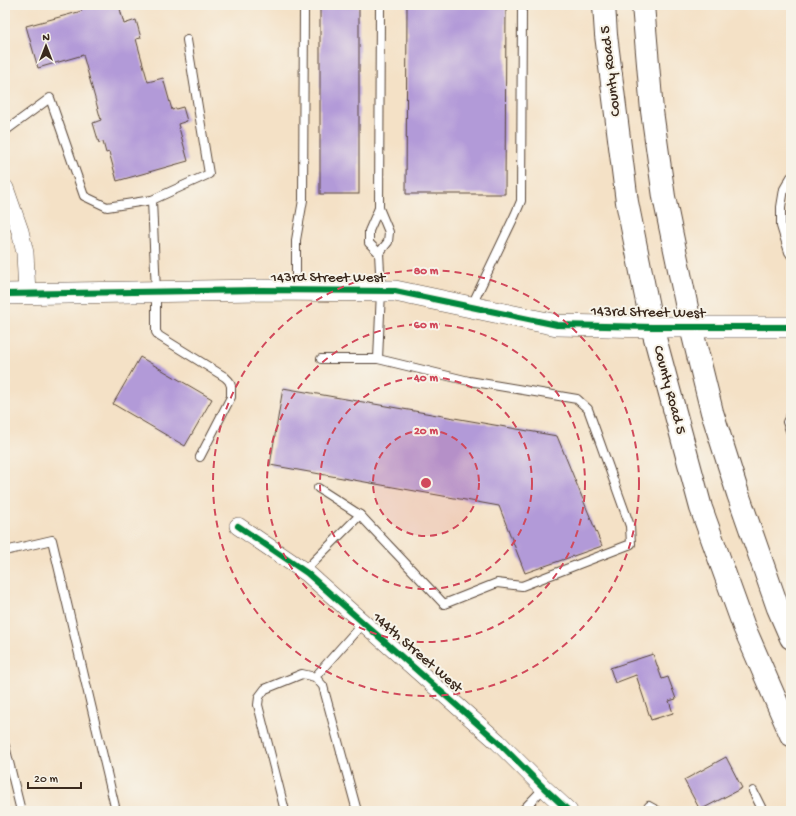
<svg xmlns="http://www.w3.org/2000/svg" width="796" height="816" viewBox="0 0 796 816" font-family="'Gochi Hand',sans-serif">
<rect width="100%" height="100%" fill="#f7f3e8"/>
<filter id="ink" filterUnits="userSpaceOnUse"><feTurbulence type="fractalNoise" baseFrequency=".025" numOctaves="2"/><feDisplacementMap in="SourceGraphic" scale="8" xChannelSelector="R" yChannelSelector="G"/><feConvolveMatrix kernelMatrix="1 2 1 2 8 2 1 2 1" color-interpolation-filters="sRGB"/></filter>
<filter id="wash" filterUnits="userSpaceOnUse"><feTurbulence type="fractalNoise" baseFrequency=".012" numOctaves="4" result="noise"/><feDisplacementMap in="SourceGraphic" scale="16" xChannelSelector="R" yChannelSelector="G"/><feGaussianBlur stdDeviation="0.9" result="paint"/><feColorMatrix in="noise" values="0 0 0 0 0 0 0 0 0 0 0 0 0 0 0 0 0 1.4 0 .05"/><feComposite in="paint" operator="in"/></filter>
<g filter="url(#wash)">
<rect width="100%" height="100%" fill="#f4e1c6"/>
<g id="blocks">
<g fill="#b29ad8">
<path d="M80,5H119L124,24L136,20L141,38L136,39L148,82L163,78L172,110L183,107L187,121L178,124L188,161L117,181L109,152L106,153L103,142L99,143L93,123L101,120L83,55L38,68L26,26L82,11Z"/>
<rect x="320" y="5" width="39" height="189"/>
<path d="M407,5H506L505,194H406Z"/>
<path d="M140,357L212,399L185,446L113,404Z"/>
<path d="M283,388L557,436L602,546L525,573L499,506L270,465Z"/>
<path d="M653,654L662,679L668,677L676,699L669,701L673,713L651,720L636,675L615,683L610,668Z"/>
<path d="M726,757L742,788L700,810L684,780Z"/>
</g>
</g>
</g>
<g filter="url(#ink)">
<use href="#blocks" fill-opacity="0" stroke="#574537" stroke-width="1"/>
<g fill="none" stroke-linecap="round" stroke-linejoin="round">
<defs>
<g id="service">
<path d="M187,40L209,174L152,200L156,292V332L159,336L225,377L229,381L231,386V397L200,457"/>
<path d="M5,131L50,98L84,196L107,207L152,200"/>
<path d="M791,177L784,189L781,207V226L789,252L791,255"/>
<path d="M379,208L369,231V243L379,253"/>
<path d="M296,290V240L303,200L304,5"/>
<path d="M471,307L515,215L521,201L522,5"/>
<path d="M378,359L381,291L379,253L388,242L389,232L379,208L380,5"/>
<path d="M791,415L787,422L791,433"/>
<path d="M318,488L360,515"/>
<path d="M5,551L52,540L116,811"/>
<path d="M304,571L360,515L444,604L497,583L522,586L631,544L630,526L588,409L577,399L469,381L378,359H321"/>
<path d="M315,677L363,623"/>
<path d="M5,746L21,811"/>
<path d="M753,791L763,811"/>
<path d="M285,811L258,705L259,697L265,689L302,674L315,677L323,686L357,811"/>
<path d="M522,811L544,788"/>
<path d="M645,811L649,806L658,811"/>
</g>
<g id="minor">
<path d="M5,188L20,231L25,253L27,294"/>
<path d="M238,526L307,573L498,742L544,788L569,811"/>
</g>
<path id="tertiary" d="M5,294L261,290L395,291L557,325L652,327H791"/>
<g id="secondary">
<path d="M604,5L606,35L627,202L652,327L701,508L744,627L791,735"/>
<path d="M643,5L652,111L664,197L691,327L712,412L738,494L778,608L791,638"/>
</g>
</defs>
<use href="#service" stroke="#574537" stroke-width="10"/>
<use href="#minor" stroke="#574537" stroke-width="18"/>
<use href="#tertiary" stroke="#574537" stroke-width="22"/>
<use href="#secondary" stroke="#574537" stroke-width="24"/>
<use href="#service" stroke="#fff" stroke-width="8"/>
<use href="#minor" stroke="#fff" stroke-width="17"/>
<use href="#tertiary" stroke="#fff" stroke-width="21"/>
<use href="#secondary" stroke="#fff" stroke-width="22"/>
<defs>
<g id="cycleway">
<path d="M5,294L261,290L395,291L557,325L652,327H791"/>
<path d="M238,526L307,573L498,742L544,788L569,811"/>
</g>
</defs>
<use href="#cycleway" stroke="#f7f3e8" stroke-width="8"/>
<use href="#cycleway" stroke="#00873e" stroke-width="6"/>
</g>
</g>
<circle cx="426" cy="483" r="53" fill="#d1495b" fill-opacity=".12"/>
<g fill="none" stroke="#d1495b" stroke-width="2" stroke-dasharray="7 5">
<circle cx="426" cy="483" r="53"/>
<circle cx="426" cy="483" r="106"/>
<circle cx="426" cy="483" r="159"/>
<circle cx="426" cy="483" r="213"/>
</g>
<g text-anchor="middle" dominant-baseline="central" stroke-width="4" stroke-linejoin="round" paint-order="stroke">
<g font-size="15" fill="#3b2a1e" stroke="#f7f3e8">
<text transform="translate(611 71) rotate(-97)">County Road 5</text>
<text x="328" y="278">143rd Street West</text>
<text transform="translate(648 313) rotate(1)">143rd Street West</text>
<text transform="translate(669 390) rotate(75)">County Road 5</text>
<text transform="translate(417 653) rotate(41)">144th Street West</text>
</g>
</g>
<circle cx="426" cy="483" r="6" fill="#d1495b" stroke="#f7f3e8" stroke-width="2"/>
<g font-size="12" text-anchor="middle" font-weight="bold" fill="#d1495b" stroke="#f7f3e8" stroke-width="4" stroke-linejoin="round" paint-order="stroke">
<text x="426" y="274">80 m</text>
<text x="426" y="328">60 m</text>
<text x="426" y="381">40 m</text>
<text x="426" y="434">20 m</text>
</g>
<rect width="796" height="816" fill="none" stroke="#f7f3e8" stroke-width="20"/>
<g transform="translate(46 46)" stroke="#f7f3e8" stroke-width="3" paint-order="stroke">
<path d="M0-3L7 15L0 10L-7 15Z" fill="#3b2a1e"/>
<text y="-6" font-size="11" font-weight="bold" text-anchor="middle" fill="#3b2a1e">N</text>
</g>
<path d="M28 782v6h53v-6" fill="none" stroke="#3b2a1e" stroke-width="2"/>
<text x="34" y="782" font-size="12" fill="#3b2a1e" stroke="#f7f3e8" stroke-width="3" paint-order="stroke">20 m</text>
</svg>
